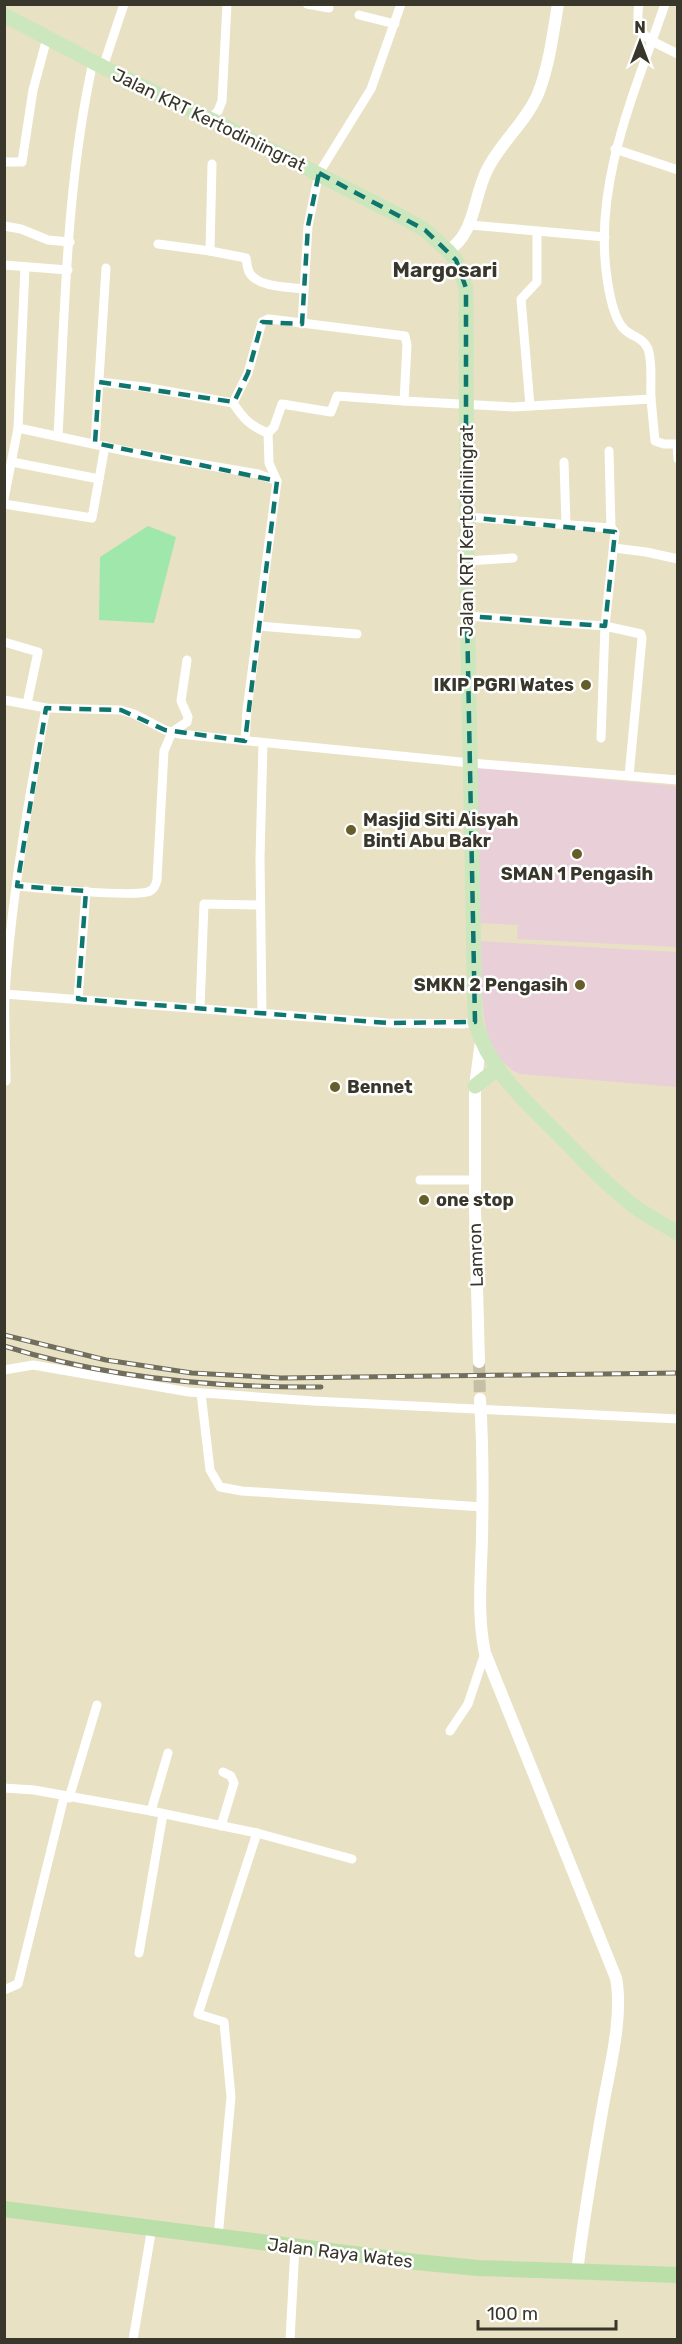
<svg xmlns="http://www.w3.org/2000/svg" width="682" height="2344" viewBox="0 0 682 2344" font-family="Rubik,sans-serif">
<rect width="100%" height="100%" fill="#e8e1c3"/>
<g fill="#e8cfd8">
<path d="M477,768L677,786V947L517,939L518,925L477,923Z"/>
<path d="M478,941L677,952V1087L520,1074L512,1070L499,1058L488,1039L484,1018Z"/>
</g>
<path fill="#9fe7ab" d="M148,526L176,537L154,623L99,620L100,557Z"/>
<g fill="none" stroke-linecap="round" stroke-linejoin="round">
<path stroke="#c5bfa5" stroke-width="12" stroke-dasharray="12 6" stroke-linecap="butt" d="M479,1362L480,1399"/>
<g stroke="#fff" stroke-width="9">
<path d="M307,4L329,8"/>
<path d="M639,4C633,38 651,40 678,54"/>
<path d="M359,15L395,24"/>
<path d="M103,67L124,4"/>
<path d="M209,119L218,111L222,101L227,4"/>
<path d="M615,149L678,170"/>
<path d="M4,162H22L33,90L47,38"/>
<path d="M212,164L210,251L246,258C247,262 247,268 249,272C258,288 289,287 304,289"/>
<path d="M470,225L605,237"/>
<path d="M4,226L21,229L48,240L70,242"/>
<path d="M158,244L210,251"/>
<path d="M4,265L68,270"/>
<path d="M302,324L308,226L319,173L371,89L401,4"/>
<path d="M99,382L144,387L233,403L248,373L262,322L268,319L278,320L405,336L407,345L404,401L513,407L651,399L655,441L664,444H678"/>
<path d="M651,399C650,384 653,363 648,349C644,338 632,337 624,329C614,319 609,292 607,278C593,183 635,92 665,4"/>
<path d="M233,403C243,418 251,427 268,433L269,463L277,481L247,710L245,741"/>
<path d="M530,406L521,299L537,282V232"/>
<path d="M18,428L135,453L258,474L277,481"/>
<path d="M268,433L274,427L282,404L331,412L337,396L404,401"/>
<path d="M58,435C65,311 66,184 93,62"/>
<path d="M95,443L106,268"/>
<path d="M677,444L678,459"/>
<path d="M609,451L611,528"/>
<path d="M12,462L99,479"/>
<path d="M564,462L566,524"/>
<path d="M4,499L18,428L25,267"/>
<path d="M4,504L92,518L105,446"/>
<path d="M466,517L611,528L615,532L605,626L601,738"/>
<path d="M614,548L646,552L678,559"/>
<path d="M466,561L513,558"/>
<path d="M467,616L605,626L641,634L642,638L629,776"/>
<path d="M258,626L357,634"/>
<path d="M4,642L38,652L27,704"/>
<path d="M4,700L46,708L121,710L134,714L165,730L179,734L471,763L678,780"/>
<path d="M17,886C38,888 137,898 150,891C154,889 156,884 157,880L164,751L172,732L187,722L188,717L181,701L187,660"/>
<path d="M4,994L388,1023L462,1024L475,1022"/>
<path d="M78,999L86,891"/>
<path d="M200,1008L204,904L260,905"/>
<path d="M262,1014L260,858L263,743"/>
<path d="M4,1081H6C6,1052 4,1022 5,994C11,900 28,800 46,708"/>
<path d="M420,1180H475"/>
<path d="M4,1370L33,1365L189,1392L313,1401L678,1419"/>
<path d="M201,1393L210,1470L220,1487L242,1491L483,1507"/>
<path d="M450,1731L468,1704L485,1653"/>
<path d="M4,1788L34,1790L151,1811L257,1833L352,1859"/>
<path d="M69,1798L97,1705"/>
<path d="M151,1811L168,1753"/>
<path d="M221,1826L234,1783L231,1776L223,1772"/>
<path d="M139,1953L163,1814"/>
<path d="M4,1990L18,1984L64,1797"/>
<path d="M218,2237L231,2097L224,2022L198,2014L257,1833"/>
<path d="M133,2340L152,2227"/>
<path d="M290,2340L295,2247"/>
</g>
<g stroke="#fff" stroke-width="12">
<path d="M448,251C476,232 473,198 487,170C500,143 526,122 538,94C549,66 553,34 558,4"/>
<path d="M479,1362L475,1210V1086L481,1041"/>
<path d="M480,1399C483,1445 483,1492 482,1538C481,1576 477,1616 485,1653L616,1978C623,2014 611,2063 604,2100C594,2157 584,2214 577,2272"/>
</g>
<g stroke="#cce7be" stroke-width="15">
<path d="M4,15L103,67L228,128L400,216L425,230L448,251L456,260L466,288L467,588L475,1022C489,1069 524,1100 558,1134C584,1160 609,1188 638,1209C651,1218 665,1225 678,1233"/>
<path d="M475,1086L497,1069"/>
</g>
<path stroke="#bbdfa8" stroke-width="16" d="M4,2209L416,2262L478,2268L678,2275"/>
<defs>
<g id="rail">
<path d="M4,1335L106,1360L192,1373L281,1378L678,1373"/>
<path d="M4,1346C106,1378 214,1388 321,1387"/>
</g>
</defs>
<use href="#rail" stroke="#726e5d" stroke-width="5"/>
<use href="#rail" stroke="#fff" stroke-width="3" stroke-dasharray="9" stroke-linecap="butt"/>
</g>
<path fill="none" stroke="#0f766e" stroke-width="4.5" stroke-dasharray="12 8" stroke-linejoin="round" d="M319,173L425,230L456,260L466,288V517L615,532L605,626L467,616L475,1022L388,1023L78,999L86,891L17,886L46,708L121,710L165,730L245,741L277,481L95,443L99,382L234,402L248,373L262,322L302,324L308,226Z"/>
<g fill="#655e2a" stroke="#fff" stroke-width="2">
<circle cx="586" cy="685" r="6"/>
<circle cx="351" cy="830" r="6"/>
<circle cx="577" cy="854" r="6"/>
<circle cx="580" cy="985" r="6"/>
<circle cx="335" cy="1087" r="6"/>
<circle cx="424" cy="1200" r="6"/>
</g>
<g text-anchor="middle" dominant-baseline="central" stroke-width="5" stroke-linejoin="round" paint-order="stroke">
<g font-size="18" fill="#39362b" stroke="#fff">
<text transform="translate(209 120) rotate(26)">Jalan KRT Kertodiniingrat</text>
<text transform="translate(467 531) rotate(-90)">Jalan KRT Kertodiniingrat</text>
<text transform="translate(476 1255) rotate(-92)">Lamron</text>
<text transform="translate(340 2253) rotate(7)">Jalan Raya Wates</text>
</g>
<g font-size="18" font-weight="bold" fill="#39362b" stroke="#fff" text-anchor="start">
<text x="574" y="685" text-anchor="end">IKIP PGRI Wates</text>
<text x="363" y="820">Masjid Siti Aisyah<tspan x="363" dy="21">Binti Abu Bakr</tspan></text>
<text x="577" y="874" text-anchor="middle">SMAN 1 Pengasih</text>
<text x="568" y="985" text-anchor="end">SMKN 2 Pengasih</text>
<text x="347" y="1087">Bennet</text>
<text x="436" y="1200">one stop</text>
</g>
<g font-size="21" font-weight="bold" fill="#39362b" stroke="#fff">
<text x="445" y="269">Margosari</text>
</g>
</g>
<rect width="682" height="2344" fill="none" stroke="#39362b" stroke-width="12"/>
<g transform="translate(640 42)" stroke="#ffffff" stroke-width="4.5" paint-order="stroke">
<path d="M0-4.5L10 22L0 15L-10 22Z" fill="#39362b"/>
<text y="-9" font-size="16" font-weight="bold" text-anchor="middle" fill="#39362b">N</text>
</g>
<path d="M478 2320v9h138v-9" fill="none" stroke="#39362b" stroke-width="3"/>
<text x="487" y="2320" font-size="18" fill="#39362b" stroke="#ffffff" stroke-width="4.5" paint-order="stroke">100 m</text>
</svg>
